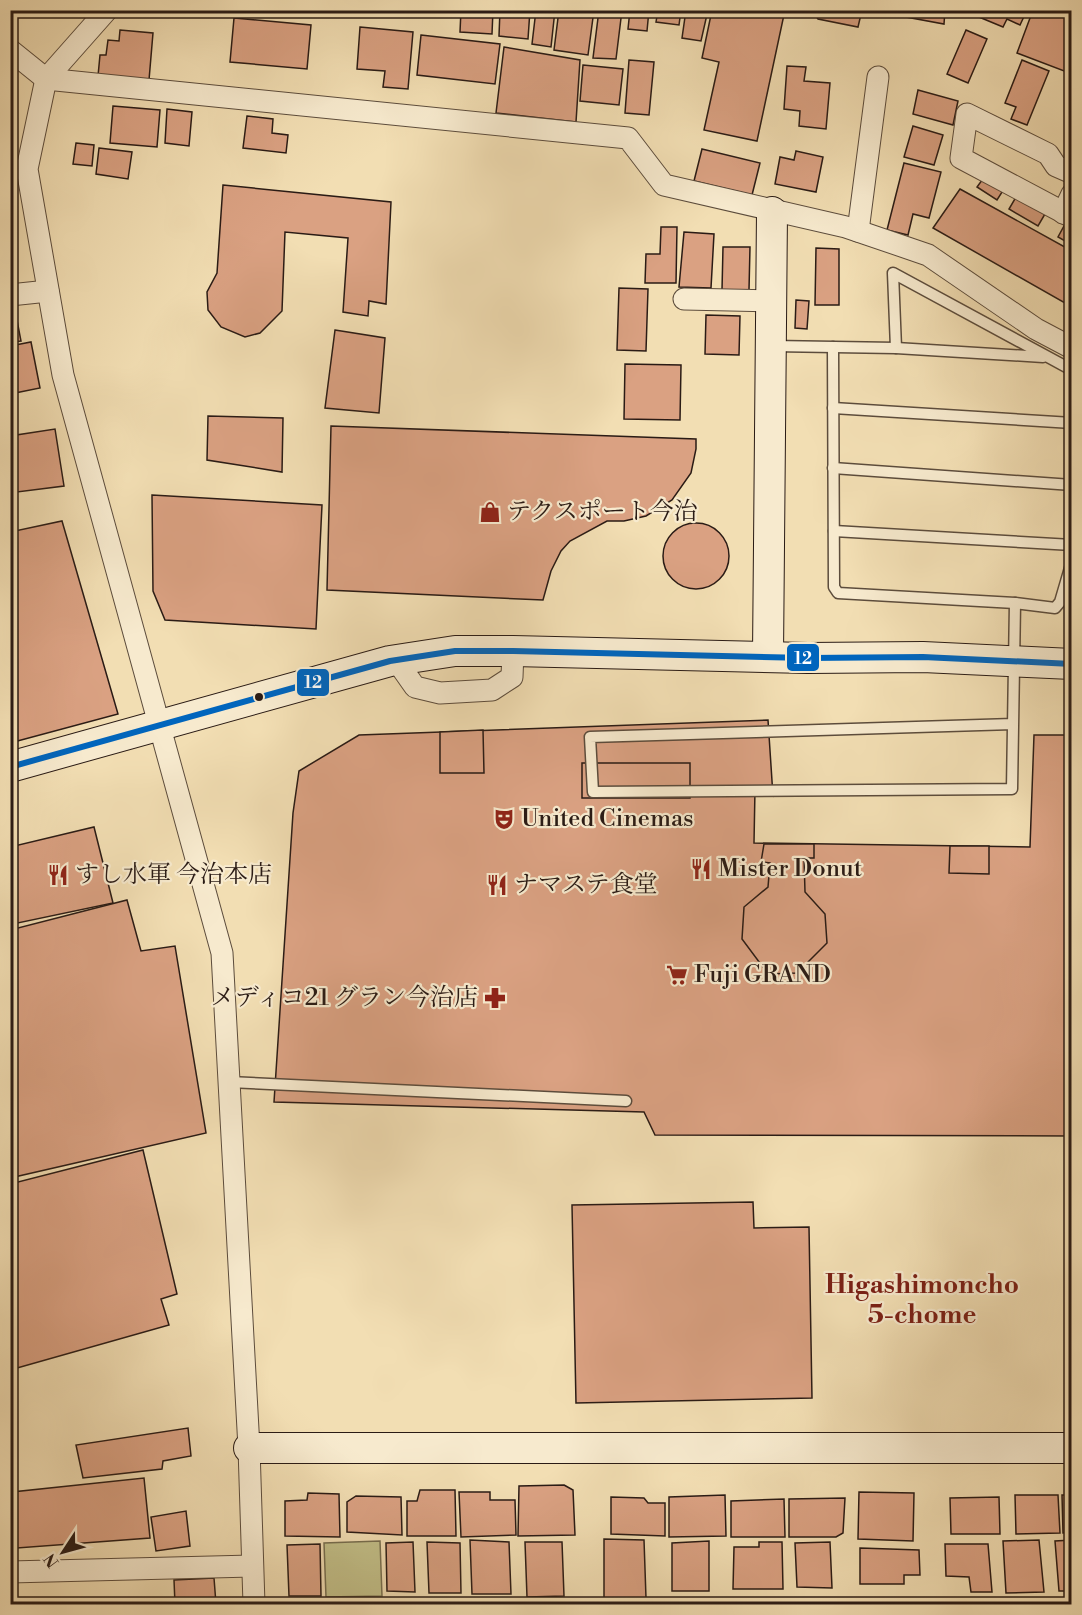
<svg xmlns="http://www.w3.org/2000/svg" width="1082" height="1615" viewBox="0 0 1082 1615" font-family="'Libre Bodoni','Noto Serif JP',serif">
<rect width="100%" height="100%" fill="#f2deb3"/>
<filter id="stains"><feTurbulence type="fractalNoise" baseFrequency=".00333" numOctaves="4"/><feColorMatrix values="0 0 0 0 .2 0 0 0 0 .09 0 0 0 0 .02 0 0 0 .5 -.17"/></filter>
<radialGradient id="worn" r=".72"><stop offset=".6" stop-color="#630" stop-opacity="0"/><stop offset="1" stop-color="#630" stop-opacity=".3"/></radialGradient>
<path fill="#c2bf88" stroke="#766d4e" stroke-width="1.5" d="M380,1541L382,1596L326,1597L324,1543Z"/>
<g fill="#daa182" stroke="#2a1b15" stroke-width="1.5">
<path d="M461,10H493L492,34L460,32Z"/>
<path d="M500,10H530L528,39L499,36Z"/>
<path d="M536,10H555L551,47L532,44Z"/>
<path d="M559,10H594L588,55L554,50Z"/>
<path d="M599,10H622L616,59L593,58Z"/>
<path d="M630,10H649L647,31L628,29Z"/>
<path d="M658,10H681L679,25L656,22Z"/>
<path d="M686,10H708L701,41L682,38Z"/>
<path d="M712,10H785L757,141L704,130L719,62L702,58Z"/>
<path d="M812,10H862L858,27L818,19Z"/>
<path d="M868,10H945L944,24Z"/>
<path d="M982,10H1027L1020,25L1007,19L1003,27L979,17Z"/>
<path d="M1033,10H1072V74L1017,53Z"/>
<path d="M234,18L311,25L307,69L230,62Z"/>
<path d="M360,27L413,32L408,89L383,87L385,71L357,69Z"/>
<path d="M120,30L153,33L149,80L98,76L100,55H106L108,40L119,41Z"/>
<path d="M966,30L987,39L968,83L947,74Z"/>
<path d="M421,35L500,44L495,84L417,75Z"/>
<path d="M504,47L580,60L576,122L496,113Z"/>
<path d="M629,60L654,62L649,115L625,113Z"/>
<path d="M1022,60L1049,71L1027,125L1011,119L1016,107L1005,103Z"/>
<path d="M583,65L623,69L619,105L580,101Z"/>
<path d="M787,66L806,67L804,81L830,83L826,129L799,126L800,111L784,109Z"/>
<path d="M918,90L958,101L953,125L913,114Z"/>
<path d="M113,106L160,110L157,147L110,143Z"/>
<path d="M167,109L192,112L189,146L165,143Z"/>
<path d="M247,116L273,119L272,133L288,135L286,153L243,148Z"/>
<path d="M913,126L943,135L934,165L904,157Z"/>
<path d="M76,143L94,145L92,166L73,164Z"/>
<path d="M99,148L132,152L128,179L96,174Z"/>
<path d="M702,149L760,163L752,195L694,181Z"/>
<path d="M796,151L823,157L816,192L775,184L780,157L794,160Z"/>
<path d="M904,163L941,172L929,218L913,214L908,235L887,230Z"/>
<path d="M985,176L1004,189L997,200L977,187Z"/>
<path d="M223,185L391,202L386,304L369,301L368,316L343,312L348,238L285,232L282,311L260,333L245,337L221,327L208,310L207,292L217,273Z"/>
<path d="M960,189L1072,251V307L933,228Z"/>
<path d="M1016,197L1045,214L1038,226L1009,209Z"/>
<path d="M1064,226L1072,230V245L1058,237Z"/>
<path d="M661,227H677L676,283H645L646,254H660Z"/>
<path d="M684,232L714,234L711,288L679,287Z"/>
<path d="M723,247H750L749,290H722Z"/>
<path d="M816,248L839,249V305H815Z"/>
<path d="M619,288L648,289L646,351L617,350Z"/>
<path d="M796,300L809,301L807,329L795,328Z"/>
<path d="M15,310L21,341L10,342V311Z"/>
<path d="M706,315L740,316L739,355L705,354Z"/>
<path d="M335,330L385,338L379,413L325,408Z"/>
<path d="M31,342L40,388L10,394V346Z"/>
<path d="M625,364L681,365L680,420L624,419Z"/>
<path d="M208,416L283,418L282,472L207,460Z"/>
<path d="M331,426L696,439V449L691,473L672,500L646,516L624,521H607L570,541L561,551L551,571L543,600L327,590Z"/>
<path d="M55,429L64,486L17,492L10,436Z"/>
<path d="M152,495L322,505L316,629L165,620L153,591Z"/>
<path d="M62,521L118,714L10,743V532Z"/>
<circle cx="696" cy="556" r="33"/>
<path d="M768,720L773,796L755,789L754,843L1030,847L1034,735H1072V1136L655,1135L644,1112L274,1102L293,813L299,771L359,735Z"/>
<path d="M483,730L484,773H440V732Z"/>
<rect x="582" y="763" width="108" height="35"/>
<path d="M94,827L113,903L13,924L10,915V847Z"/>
<path d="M764,844H814V858H804L805,892L825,914L827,943L797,973L768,974L742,939L744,907L768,887L770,863L761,862Z"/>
<path d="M950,846H989V874L949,873Z"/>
<path d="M127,900L141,951L175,946L206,1133L10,1178V930Z"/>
<path d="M143,1150L177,1294L161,1299L169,1325L10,1370V1184Z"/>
<path d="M753,1202L754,1228L809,1227L812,1398L576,1403L572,1205Z"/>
<path d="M188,1428L191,1456L163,1461L162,1469L83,1478L76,1445Z"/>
<path d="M144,1478L150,1538L17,1548L12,1492Z"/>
<path d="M564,1485L573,1490L575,1535L518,1536L519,1486Z"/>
<path d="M420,1490H455L456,1536H407V1501H417Z"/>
<path d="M459,1492H490V1500H515L516,1535L461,1537Z"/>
<path d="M859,1492L914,1493L913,1541L858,1539Z"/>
<path d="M308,1493L339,1494L340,1537L285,1536V1501L307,1500Z"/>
<path d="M725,1495L726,1536L669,1537V1497Z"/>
<path d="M1015,1495H1058L1060,1533L1016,1534Z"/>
<path d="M1062,1495H1072V1532L1063,1533Z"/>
<path d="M356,1496L401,1497L402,1535L347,1532V1502Z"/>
<path d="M611,1497L644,1498L648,1503H665V1536L611,1534Z"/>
<path d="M999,1497L1000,1534H951L950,1498Z"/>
<path d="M845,1498L843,1533L836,1537H789V1499Z"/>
<path d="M784,1499L785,1537H731V1501Z"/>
<path d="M186,1511L190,1546L156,1551L151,1517Z"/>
<path d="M604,1539L644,1540L646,1598H604Z"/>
<path d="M470,1540L509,1542L511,1594H472Z"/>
<path d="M1039,1540L1044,1592L1006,1593L1003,1541Z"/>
<path d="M1072,1540V1591H1059L1055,1541Z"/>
<path d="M709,1541V1591H672V1543Z"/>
<path d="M413,1542L415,1592L387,1591L386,1543Z"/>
<path d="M427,1542L460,1543L461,1593H429Z"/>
<path d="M525,1542H562L564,1596L527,1597Z"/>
<path d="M759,1542H782L783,1589H733L734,1547H759Z"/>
<path d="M830,1542L832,1588L797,1587L795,1543Z"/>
<path d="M320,1544L321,1596H289L287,1545Z"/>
<path d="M945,1544H988L992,1592H971L969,1577L946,1576Z"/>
<path d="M860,1548L919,1550L920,1575H904V1584H860Z"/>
<path d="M214,1578L216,1604H175L174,1580Z"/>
</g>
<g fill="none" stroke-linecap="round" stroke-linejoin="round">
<defs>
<g id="lane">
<path d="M773,346L896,348L893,273L1072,370"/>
<path d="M833,347L834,587L838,593L1015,603"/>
<path d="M896,348L1043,357"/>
<path d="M833,408L1072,423"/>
<path d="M833,468L1072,485"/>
<path d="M834,531L1072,545"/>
<path d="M1013,724L590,737L593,792L1012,789L1015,603L1055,608L1060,602L1072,561"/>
<path d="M229,1082L626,1101"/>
</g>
<g id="street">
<path d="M107,10L46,79L27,169L63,375L222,953L249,1448L254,1604"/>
<path d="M10,50L46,79L628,138L664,185L846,227L928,255L1036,329L1072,348"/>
<path d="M1072,173L1056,166L1048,154L967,114L961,158L1072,217"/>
<path d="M1063,213L1072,194"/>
<path d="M858,231L878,77"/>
<path d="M10,295L48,291"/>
<path d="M684,299L773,301"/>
<path d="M396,660L415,687L440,693L492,690L512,677L513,651"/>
<path d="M10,1572L252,1566"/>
</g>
<g id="secondary">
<path d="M768,656L772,212"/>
<path d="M10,767L390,661L455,651H513L808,658L923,657L1072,664"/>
<path d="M249,1448H1072"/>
</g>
</defs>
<use href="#lane" stroke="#5c4c3c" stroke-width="13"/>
<use href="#street" stroke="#5c4c3c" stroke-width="23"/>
<use href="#secondary" stroke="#2a1b15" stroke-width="32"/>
<use href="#lane" stroke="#f7eace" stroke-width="10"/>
<use href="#street" stroke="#f7eace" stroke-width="21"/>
<use href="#secondary" stroke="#f7eace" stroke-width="30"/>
<defs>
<path id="bus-1" d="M10,767L390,661L455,651H513L808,658L923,657L1072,664"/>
</defs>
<use href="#bus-1" stroke="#f7eace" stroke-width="10"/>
<use href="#bus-1" stroke="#0065bd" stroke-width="6"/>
</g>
<defs>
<symbol id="shop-bare" viewBox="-9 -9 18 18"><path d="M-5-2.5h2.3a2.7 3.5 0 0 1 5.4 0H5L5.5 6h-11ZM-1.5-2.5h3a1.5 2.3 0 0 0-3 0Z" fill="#8f2418" stroke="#f7eace" stroke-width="2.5" paint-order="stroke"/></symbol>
<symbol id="theatre-bare" viewBox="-9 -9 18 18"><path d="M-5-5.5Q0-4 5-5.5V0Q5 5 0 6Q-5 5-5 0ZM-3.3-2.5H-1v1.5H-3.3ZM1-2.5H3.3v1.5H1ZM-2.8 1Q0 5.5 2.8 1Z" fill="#8f2418" stroke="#f7eace" stroke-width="2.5" paint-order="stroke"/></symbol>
<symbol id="restaurant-bare" viewBox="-9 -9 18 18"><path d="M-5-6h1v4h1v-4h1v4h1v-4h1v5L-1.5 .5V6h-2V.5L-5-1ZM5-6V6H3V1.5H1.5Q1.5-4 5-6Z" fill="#8f2418" stroke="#f7eace" stroke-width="2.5" paint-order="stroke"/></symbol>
<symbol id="supermarket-bare" viewBox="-9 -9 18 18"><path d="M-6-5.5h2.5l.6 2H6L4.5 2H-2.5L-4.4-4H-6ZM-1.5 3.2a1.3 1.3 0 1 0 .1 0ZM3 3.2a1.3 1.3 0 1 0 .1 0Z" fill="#8f2418" stroke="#f7eace" stroke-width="2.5" paint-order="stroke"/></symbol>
<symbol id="pharmacy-bare" viewBox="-9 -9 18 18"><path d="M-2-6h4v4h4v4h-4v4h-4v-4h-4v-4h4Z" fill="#8f2418" stroke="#f7eace" stroke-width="2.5" paint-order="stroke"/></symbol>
</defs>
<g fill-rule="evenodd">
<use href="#shop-bare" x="475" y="497" width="30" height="30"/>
<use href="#theatre-bare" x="489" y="804" width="30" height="30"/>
<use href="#restaurant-bare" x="686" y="854" width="30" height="30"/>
<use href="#restaurant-bare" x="43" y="860" width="30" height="30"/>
<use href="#restaurant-bare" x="482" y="870" width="30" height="30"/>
<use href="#supermarket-bare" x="662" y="960" width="30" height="30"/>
<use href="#pharmacy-bare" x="480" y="983" width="30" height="30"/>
</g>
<circle fill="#2a1b15" stroke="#f7eace" stroke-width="2" cx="259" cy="697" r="5"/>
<g text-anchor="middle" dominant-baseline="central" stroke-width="4.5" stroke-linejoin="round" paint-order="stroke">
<g font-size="24" fill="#2a1b15" stroke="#f7eace" text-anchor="start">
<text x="507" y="512">テクスポート今治</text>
<text x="521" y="819">United Cinemas</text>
<text x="718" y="869">Mister Donut</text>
<text x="75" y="875">すし水軍 今治本店</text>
<text x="514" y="885">ナマステ食堂</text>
<text x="694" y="975">Fuji GRAND</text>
<text x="478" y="998" text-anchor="end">メディコ21 グラン今治店</text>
</g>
<g font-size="26" font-weight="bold" fill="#7a1f14" stroke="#f7eace">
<text x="922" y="1285">Higashimoncho<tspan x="922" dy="30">5-chome</tspan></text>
</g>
</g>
<g stroke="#f7eace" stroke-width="2">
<rect x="786" y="643" width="34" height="29" rx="6" fill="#0065bd"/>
<rect x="296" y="668" width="34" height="29" rx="6" fill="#0065bd"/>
</g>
<g font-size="16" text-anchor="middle" font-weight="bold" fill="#fff">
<text x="803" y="664">12</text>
<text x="313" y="688">12</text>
</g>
<rect width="1082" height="1615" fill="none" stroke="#f2deb3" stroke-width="36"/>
<rect x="12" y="12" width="1058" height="1591" fill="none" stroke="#2a1b15" stroke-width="3"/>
<rect x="18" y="18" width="1046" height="1579" fill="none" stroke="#2a1b15" stroke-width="1.5"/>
<g transform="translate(63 1552) rotate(234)" stroke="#f7eace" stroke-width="4.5" paint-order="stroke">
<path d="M0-4.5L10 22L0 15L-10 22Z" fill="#2a1b15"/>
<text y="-9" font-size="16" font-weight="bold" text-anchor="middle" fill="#2a1b15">N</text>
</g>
<rect width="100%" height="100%" filter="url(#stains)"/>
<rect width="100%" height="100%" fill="url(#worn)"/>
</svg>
